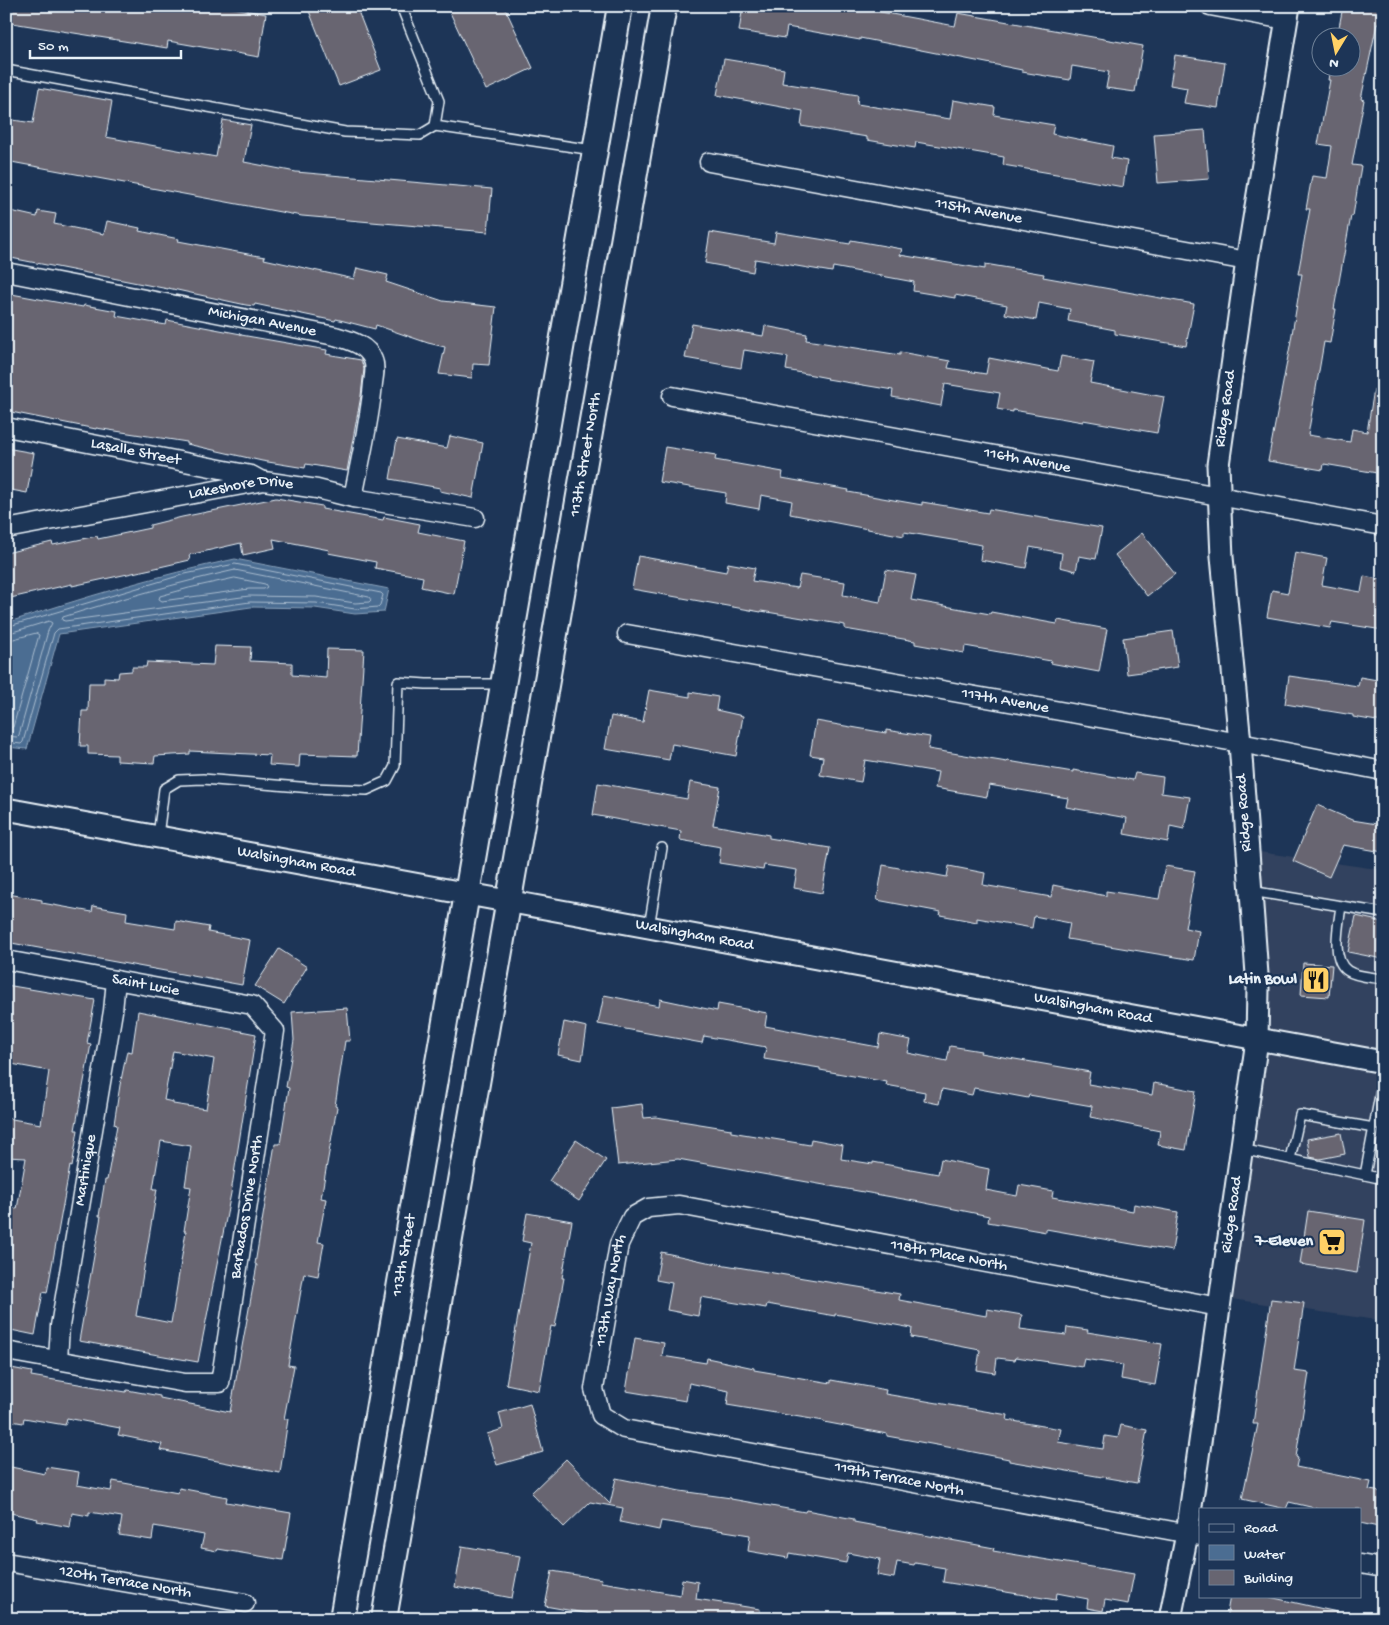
<svg xmlns="http://www.w3.org/2000/svg" width="1389" height="1625" viewBox="0 0 1389 1625" font-family="'Gochi Hand',sans-serif">
<rect width="100%" height="100%" fill="#1d3557"/>
<filter id="ink" filterUnits="userSpaceOnUse"><feTurbulence type="fractalNoise" baseFrequency=".02" numOctaves="2"/><feDisplacementMap in="SourceGraphic" scale="10" xChannelSelector="R" yChannelSelector="G"/><feConvolveMatrix kernelMatrix="1 2 1 2 8 2 1 2 1" color-interpolation-filters="sRGB"/></filter>
<g filter="url(#ink)">
<g fill="#33435f">
<path d="M1259,852L1383,870V1050L1268,1030L1269,987Z"/>
<path d="M1265,1053L1383,1074V1321L1231,1299Z"/>
</g>
<path fill="#4b6d92" stroke="#8aa2bb" d="M235,559L389,589L384,612L355,614L315,608L251,607L59,634L27,749L6,747V623C82,598 158,575 235,559Z"/>
<g fill="none" stroke-linecap="round" stroke-linejoin="round">
<g stroke="#a9bccf" stroke-width="1">
<path d="M235,570L369,597L371,600L369,602L355,603L316,597L249,596L65,621L62,620L63,617C120,599 177,583 235,570Z"/>
<path d="M235,578L265,584L267,587L264,589H249L162,601L159,599L160,596L189,588Z"/>
<path d="M6,627L185,574L235,564L381,593L383,595L380,605L378,607L355,609L316,603L250,602L58,629L54,633L23,742L21,744L6,742"/>
<path d="M6,634L49,621L52,623L48,631L19,735L17,737L6,736"/>
<path d="M6,641L36,633L39,635L13,727L6,728"/>
</g>
</g>
<g fill="#676571" stroke="#e8f1f8" fill-rule="evenodd">
<path d="M6,6H223L266,14L259,57L168,41L167,48L6,22Z"/>
<path d="M307,6H356L381,70L339,86Z"/>
<path d="M447,6H504L533,68L486,90Z"/>
<path d="M743,6H866L865,9L955,26L958,13L1143,46L1135,92L1106,88L1109,72L1072,66L1070,80L1022,72V70L860,38V40L787,27L785,38L739,31Z"/>
<path d="M1343,6H1383V25L1377,24L1361,99L1364,100L1352,165L1361,166L1353,216H1351L1334,309H1336L1330,343L1324,342L1308,435L1350,442L1352,429L1367,432L1374,389L1383,390V474L1324,464L1323,470L1268,461L1290,346L1302,274H1298L1310,209H1306L1312,176L1327,178L1332,146L1318,144L1330,80H1328L1330,68H1352V38H1337Z"/>
<path d="M1175,55L1225,63L1218,108L1184,103L1187,88L1170,85Z"/>
<path d="M724,59L784,69L782,83L858,95L857,104L950,119L953,100L995,107L994,115L1054,125L1052,134L1113,146L1111,158L1127,161L1123,187L1074,178V177L1003,165L1004,157L916,142L915,148L867,140V137L801,126L803,111L717,95Z"/>
<path d="M39,88L112,101L106,137L216,157L223,120L251,125L244,162L296,172L492,189L488,232L302,216L6,161V119L33,123Z"/>
<path d="M1205,130L1209,179L1158,183L1154,134Z"/>
<path d="M6,210L37,217L38,211L56,214L54,224L104,234L107,221L140,228L139,231L179,239L178,241L248,254L265,257L264,259L354,279L357,268L388,275L386,282L443,301L496,307L489,365L473,364L472,378L439,374L445,347L428,343L376,325L375,329L336,319L335,321L255,304L254,306L246,305L168,288V289L6,257Z"/>
<path d="M710,232L774,243L776,232L850,244L851,240L902,249L900,255L985,269V264L1044,274L1043,277L1194,304L1186,346L1115,334V330L1068,321L1070,309L1039,303L1036,320L1005,314L1007,305L955,295V298L913,291L914,282L833,267L832,272L755,259L753,272L705,263Z"/>
<path d="M6,293L83,307L84,305L117,311L116,316L166,325L167,320L241,334V335L327,350L326,354L361,360L364,369L361,396L347,471L306,464L305,468L262,461L187,444V442L96,428V429L6,411Z"/>
<path d="M692,324L763,336L765,326L807,334L806,340L900,355V352L950,361L948,368L986,374L989,358L1058,371L1061,356L1094,362L1090,383L1164,397L1157,433L1083,420V422L1013,410V412L997,409L1000,393L945,384L941,406L892,397L893,390L827,379L828,378L786,370L788,357L744,350L741,368L685,358Z"/>
<path d="M450,436L483,443L473,498L440,491V488L390,479L397,439L447,448Z"/>
<path d="M665,447L716,455L715,460L783,472L782,478L849,490L848,492L922,505V502L988,513L989,509L1102,528L1096,559L1079,556L1076,571L1060,567L1062,553L1030,547L1026,568L980,560L982,545L904,532V536L790,514L792,501L761,495L759,509L725,503L726,493L659,482Z"/>
<path d="M6,448L34,453L27,493L6,489Z"/>
<path d="M276,498L322,506V509L383,520L384,517L420,524L418,532L464,541L454,594L421,587L423,577L375,568L376,562L328,553L329,550L273,539L275,548L243,555L241,543L189,555L190,560L151,569L72,586V584L6,599V553L52,542L53,545L97,536L98,539L150,528V525L182,517Z"/>
<path d="M1142,533L1175,574L1147,596L1115,555Z"/>
<path d="M1295,552L1327,558L1322,585L1361,592L1364,576L1383,580V630L1332,622L1330,628L1267,617L1272,590L1288,593Z"/>
<path d="M638,556L726,572L728,563L755,568L752,581L797,588L800,575L845,582L843,595L880,602L886,570L916,575L911,600L990,614L991,612L1057,624L1058,620L1107,629L1099,672L1050,663L1051,661L965,646L964,653L915,644V641L845,629V625L761,611V612L632,589Z"/>
<path d="M1173,631L1178,667L1127,674L1123,638Z"/>
<path d="M215,646L251,647L250,661L292,663V675L326,678L327,649L364,650L357,756L300,754L299,767L269,765L270,755L190,751V754L155,756L154,763L117,761V755L88,754V746H80L82,711H88L89,683H104V677L118,678L119,672L132,671V667H146L147,662L213,665Z"/>
<path d="M1289,676L1358,686L1360,677L1383,681V722L1353,717V715L1285,704Z"/>
<path d="M649,690L690,697V692L718,697L716,710L743,716L736,756L672,744L669,760L605,749L611,716L643,722Z"/>
<path d="M816,721L886,733V730L930,737L928,749L1007,762L1008,761L1073,772V770L1133,780L1135,773L1163,777L1161,793L1190,797L1184,829L1170,826L1168,842L1124,834L1127,818L1066,807L1068,798L989,785L987,797L935,788L938,772L865,760L861,782L820,775L823,757L810,755Z"/>
<path d="M690,782L720,787L713,825L769,835V838L830,848L822,893L794,888L797,870L764,865L763,870L719,863L721,847L680,840L681,831L593,815L598,783L687,799Z"/>
<path d="M1317,805L1352,820L1383,825V852L1343,845L1329,877L1293,861Z"/>
<path d="M883,865L947,877L949,866L985,873L983,885L1051,897L1053,885L1106,896V891L1159,899L1165,866L1195,871L1185,928L1199,931L1194,960L1067,939L1070,923L1034,916L1032,928L977,918V922L940,915L941,912L877,900Z"/>
<path d="M8,894L42,900V903L92,912L93,906L127,912L126,921L175,929L176,921L209,927L208,932L250,940L242,985L6,942V905Z"/>
<path d="M1356,916L1383,922V959L1348,952Z"/>
<path d="M279,949L307,967L284,1004L255,986Z"/>
<path d="M1303,963L1332,965L1329,997L1301,995Z"/>
<path d="M6,985L95,1000L87,1043L91,1044L75,1130H78L72,1167L70,1166L47,1293L43,1292L35,1335L6,1329V1275L12,1243L6,1242V1207L17,1209L26,1158L6,1157V1118L41,1124L49,1071L6,1063Z"/>
<path d="M604,995L659,1006L660,999L717,1011L718,1004L767,1013L765,1026L878,1047L880,1034L911,1040L908,1053L947,1061L950,1046L981,1051L980,1053L1090,1072L1088,1084L1152,1095L1154,1083L1196,1091L1186,1150L1158,1145L1160,1131L1090,1117L1092,1106L1029,1095L1028,1098L974,1088L972,1095L942,1089L939,1104L924,1101L925,1092L886,1085L887,1082L820,1070V1068L764,1059L766,1047L704,1036L702,1043L598,1024Z"/>
<path d="M347,1008L350,1041H345L335,1106L337,1107L321,1198L326,1199L318,1242L324,1243L318,1276L304,1273L288,1365L294,1366L284,1419H288L280,1473L160,1450L162,1444L118,1435L120,1428L67,1418L65,1425L24,1418L23,1423L6,1420V1367L32,1372L31,1376L126,1392L127,1390L160,1396V1398L230,1412L257,1265L255,1264L275,1144H280L289,1088L286,1087L294,1040L292,1012Z"/>
<path d="M138,1011L256,1034L231,1193L198,1362L79,1341L101,1216H99L105,1180H107L117,1125L114,1124L120,1085L127,1051L132,1052ZM173,1051L214,1059L206,1109L173,1104V1102L164,1100ZM161,1141L191,1146L185,1186L191,1187L184,1231H186L171,1323L136,1316L157,1189H153Z"/>
<path d="M564,1022L587,1027L582,1060L558,1055Z"/>
<path d="M642,1104L644,1118L656,1117L731,1129V1132L810,1145L811,1139L843,1145L841,1159L873,1164V1162L938,1174L941,1159L989,1169L986,1190L1017,1196L1019,1185L1053,1191L1052,1197L1133,1211L1134,1204L1178,1212L1172,1251L1046,1229V1232L988,1222L989,1216L920,1202L678,1159L618,1165L611,1108Z"/>
<path d="M1341,1133L1345,1154L1320,1159L1310,1157L1307,1139Z"/>
<path d="M576,1140L606,1160L579,1201L549,1181Z"/>
<path d="M1308,1211L1365,1220L1357,1273L1300,1264Z"/>
<path d="M527,1213L572,1221L562,1278H564L555,1327L551,1326L539,1391L506,1384L531,1243L522,1241Z"/>
<path d="M661,1252L707,1262L900,1294L899,1300L986,1316L987,1309L1022,1315L1020,1329L1066,1335L1067,1327L1088,1330L1087,1332L1162,1344L1155,1385L1121,1379L1123,1365L1084,1359L1082,1367L1016,1357L1015,1360L997,1358L995,1373L977,1370L980,1350L911,1337L912,1328L835,1314V1316L767,1304L766,1308L701,1297L698,1316L667,1310L672,1283L656,1280Z"/>
<path d="M1271,1299L1304,1303L1294,1371L1309,1373L1296,1457L1298,1458L1296,1467L1371,1482L1369,1490L1383,1492V1528L1360,1523V1509H1319L1289,1502L1286,1509L1242,1499L1258,1424H1253Z"/>
<path d="M635,1338L664,1343L662,1356L706,1363L707,1358L754,1368V1370L831,1383V1380L886,1390L885,1394L1008,1415L1007,1420L1061,1429L1058,1442L1103,1449L1105,1436L1118,1438L1121,1425L1147,1430L1137,1483L1009,1461V1459L953,1448L887,1436V1434L824,1422V1421L727,1405L729,1391L689,1383L686,1401L626,1391Z"/>
<path d="M530,1404L543,1452L497,1465L487,1434L503,1429L499,1413Z"/>
<path d="M566,1459L610,1504L616,1478L680,1491L731,1498V1499L805,1512L806,1510L854,1519V1522L994,1548L993,1551L1134,1574L1128,1604L1105,1600L1103,1611L1087,1608L1088,1599L1057,1593L1056,1600L943,1582L945,1568L915,1563L914,1565L897,1562L894,1578L877,1575L880,1559L848,1553L846,1563L789,1553L788,1558L748,1551L750,1535L661,1521L659,1530L620,1522L623,1508L590,1502L564,1527L531,1493Z"/>
<path d="M6,1466L45,1474L46,1467L79,1472L77,1485L111,1491L113,1481L178,1493L179,1488L227,1497L226,1502L291,1513L283,1560L218,1549L217,1551L201,1548L204,1535L154,1526L152,1540L119,1535L122,1517L89,1512V1516L72,1513L70,1527L37,1521L38,1519L6,1512Z"/>
<path d="M462,1546L520,1556L512,1598L455,1587Z"/>
<path d="M552,1571L602,1579L601,1582L680,1595L682,1579L698,1582L696,1599L760,1609L759,1619H618L545,1606Z"/>
<path d="M1230,1596H1265L1337,1612L1336,1619H1226Z"/>
</g>
<g fill="none" stroke-linecap="round" stroke-linejoin="round">
<defs>
<g id="service">
<path d="M401,6L439,101L435,126"/>
<path d="M6,70L345,132L420,135L435,126L593,150"/>
<path d="M158,836L164,789L179,780L203,779L312,788L367,790L387,781L395,766L398,682L426,684H501"/>
<path d="M1251,891L1341,906C1339,923 1330,960 1348,971C1357,977 1372,977 1383,979"/>
<path d="M1341,906L1383,913"/>
<path d="M649,927L662,848"/>
<path d="M1241,1149L1365,1175L1383,1079"/>
<path d="M1290,1159L1300,1115L1374,1128"/>
<path d="M1365,1175L1383,1179"/>
</g>
<g id="minor">
<path d="M1210,6L1286,20"/>
<path id="s1" d="M709,162L1247,261"/>
<path id="s2" d="M6,272L335,336C349,340 368,345 373,360C376,367 374,376 373,383C370,421 360,460 353,498"/>
<path id="s3" d="M672,396L1383,526"/>
<path id="s4" d="M6,427L251,475L262,481"/>
<path id="s5" d="M6,529L264,481L317,489L353,498L475,518"/>
<path id="s6" d="M627,634L1240,743L1383,771"/>
<path id="s7" d="M6,960L252,1005L275,1031L220,1383H185L6,1351"/>
<path id="s8" d="M58,1360L60,1326L113,1011L116,980"/>
<path id="s9" d="M1200,1536L624,1429L601,1415L594,1389L619,1244L632,1217L648,1208L679,1205L1219,1307"/>
<path id="s10" d="M6,1562L245,1603"/>
<path d="M1360,1564L1383,1568"/>
</g>
<g id="tertiary">
<path id="s11" d="M6,809L1383,1062"/>
<path id="s12" d="M1170,1619L1187,1534L1257,1040L1258,988L1240,743L1222,557L1218,465L1247,261L1289,6"/>
</g>
<g id="secondary">
<path id="s13" d="M342,1619L620,6"/>
<path id="s14" d="M384,1619L664,6"/>
</g>
</defs>
<use href="#service" stroke="#e8f1f8" stroke-width="12"/>
<use href="#minor" stroke="#e8f1f8" stroke-width="21"/>
<use href="#tertiary" stroke="#e8f1f8" stroke-width="25"/>
<use href="#secondary" stroke="#e8f1f8" stroke-width="28"/>
<use href="#service" stroke="#1d3557" stroke-width="9"/>
<use href="#minor" stroke="#1d3557" stroke-width="18"/>
<use href="#tertiary" stroke="#1d3557" stroke-width="21"/>
<use href="#secondary" stroke="#1d3557" stroke-width="24"/>
</g>
</g>
<defs>
<symbol id="restaurant-square" viewBox="-11 -11 22 22"><rect x="-9" y="-9" width="18" height="18" rx="4" fill="#ffd166" stroke="#1d3557"/><path d="M-5-6h1v4h1v-4h1v4h1v-4h1v5L-1.5 .5V6h-2V.5L-5-1ZM5-6V6H3V1.5H1.5Q1.5-4 5-6Z" fill="#111"/></symbol>
<symbol id="supermarket-square" viewBox="-11 -11 22 22"><rect x="-9" y="-9" width="18" height="18" rx="4" fill="#ffd166" stroke="#1d3557"/><path d="M-6-5.5h2.5l.6 2H6L4.5 2H-2.5L-4.4-4H-6ZM-1.5 3.2a1.3 1.3 0 1 0 .1 0ZM3 3.2a1.3 1.3 0 1 0 .1 0Z" fill="#111"/></symbol>
</defs>
<g fill-rule="evenodd">
<use href="#restaurant-square" x="1300" y="964" width="32" height="32"/>
<use href="#supermarket-square" x="1316" y="1226" width="32" height="32"/>
</g>
<g text-anchor="middle" dominant-baseline="central" stroke-width="4.5" stroke-linejoin="round" paint-order="stroke">
<g font-size="16" fill="#e8f1f8" stroke="#1d3557">
<text stroke="none"><textPath href="#s1" startOffset="274">115th Avenue</textPath></text>
<text stroke="none"><textPath href="#s2" startOffset="261">Michigan Avenue</textPath></text>
<text stroke="none"><textPath href="#s12" startOffset="1219">Ridge Road</textPath></text>
<text stroke="none"><textPath href="#s4" startOffset="132">Lasalle Street</textPath></text>
<text stroke="none"><textPath href="#s14" startOffset="1182">113th Street North</textPath></text>
<text stroke="none"><textPath href="#s3" startOffset="361">116th Avenue</textPath></text>
<text stroke="none"><textPath href="#s5" startOffset="239">Lakeshore Drive</textPath></text>
<text stroke="none"><textPath href="#s6" startOffset="384">117th Avenue</textPath></text>
<text transform="translate(1245 813) rotate(-94)">Ridge Road</text>
<text stroke="none"><textPath href="#s11" startOffset="295">Walsingham Road</textPath></text>
<text stroke="none"><textPath href="#s11" startOffset="700">Walsingham Road</textPath></text>
<text stroke="none"><textPath href="#s7" startOffset="142">Saint Lucie</textPath></text>
<text stroke="none"><textPath href="#s11" startOffset="1105">Walsingham Road</textPath></text>
<text stroke="none"><textPath href="#s8" startOffset="192">Martinique</textPath></text>
<text transform="translate(248 1207) rotate(-81)">Barbados Drive North</text>
<text stroke="none"><textPath href="#s12" startOffset="409">Ridge Road</textPath></text>
<text stroke="none"><textPath href="#s13" startOffset="369">113th Street</textPath></text>
<text stroke="none"><textPath href="#s9" startOffset="1141">118th Place North</textPath></text>
<text stroke="none"><textPath href="#s9" startOffset="740">113th Way North</textPath></text>
<text transform="translate(899 1480) rotate(11)">119th Terrace North</text>
<text stroke="none"><textPath href="#s10" startOffset="121">120th Terrace North</textPath></text>
</g>
<g font-size="16" font-weight="bold" fill="#e8f1f8" stroke="#1d3557" text-anchor="end">
<text x="1297" y="980">Latin Bowl</text>
<text x="1313" y="1242">7-Eleven</text>
</g>
</g>
<rect width="1389" height="1625" fill="none" stroke="#1d3557" stroke-width="25"/>
<rect x="12" y="12" width="1364" height="1600" fill="none" stroke="#e8f1f8" stroke-width="2" filter="url(#ink)"/>
<rect x="1199" y="1508" width="162" height="90" fill="#1d3557" stroke="#6e8097"/>
<rect x="1209" y="1524" width="25" height="8" fill="#1d3557" stroke="#6e8097"/>
<text x="1244" y="1532" font-size="15" fill="#e8f1f8">Road</text>
<rect x="1209" y="1545" width="25" height="15" fill="#4b6d92" stroke="#6e8097"/>
<text x="1244" y="1558" font-size="15" fill="#e8f1f8">Water</text>
<rect x="1209" y="1570" width="25" height="15" fill="#676571" stroke="#6e8097"/>
<text x="1244" y="1582" font-size="15" fill="#e8f1f8">Building</text>
<g transform="translate(1336 52) rotate(190)"><circle r="24" fill="#1d3557" stroke="#6e8097"/>
<path d="M0-4L9 19L0 12L-9 19Z" fill="#ffd166"/>
<text y="-8" font-size="14" font-weight="bold" text-anchor="middle" fill="#e8f1f8">N</text>
</g>
<path d="M30 50v8h151v-8" fill="none" stroke="#e8f1f8" stroke-width="2.5"/>
<text x="38" y="50" font-size="15" fill="#e8f1f8" stroke="#1d3557" stroke-width="4" paint-order="stroke">50 m</text>
</svg>
